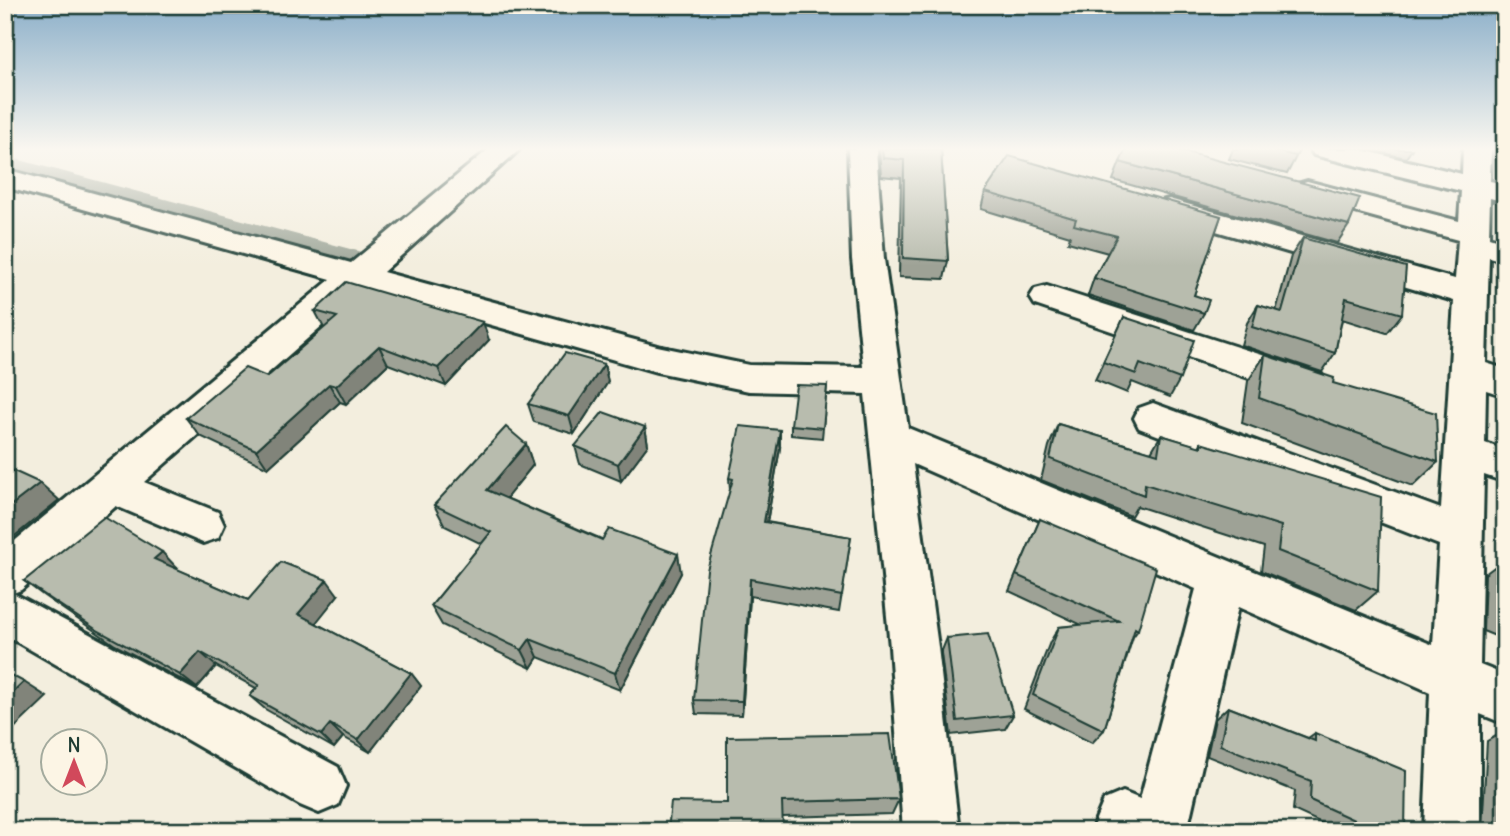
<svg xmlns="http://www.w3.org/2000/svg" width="1510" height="836" viewBox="0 0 1510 836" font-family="Delius,sans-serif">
<rect width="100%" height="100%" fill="#f3eede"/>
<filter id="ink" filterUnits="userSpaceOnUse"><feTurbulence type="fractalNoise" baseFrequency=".0143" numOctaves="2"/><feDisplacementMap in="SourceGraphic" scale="14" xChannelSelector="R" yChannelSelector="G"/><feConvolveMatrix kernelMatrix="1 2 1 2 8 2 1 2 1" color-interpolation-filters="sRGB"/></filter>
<g filter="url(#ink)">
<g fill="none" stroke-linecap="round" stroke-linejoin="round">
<path fill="#a0a89b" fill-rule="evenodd" d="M5,156L365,253L370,260L365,267L353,271L5,174Z"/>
<defs>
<g id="minor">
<path d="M489,149H520L383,272L657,346L749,365L863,367L852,259L848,149H876L884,259L908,428L1433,645L1439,545L1139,428L1134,418L1139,408L1153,403L1441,509L1454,301L1158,214L1154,208L1158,202L1169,199L1455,279L1458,240L1297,196L1292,190L1297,184L1307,181L1459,221L1461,191L1314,155L1310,149H1358L1462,174L1463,149H1491L1490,181L1505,184V202L1490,198L1489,237L1505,242V262L1489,257L1486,363L1505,369V396L1486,390L1485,443L1505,450V482L1484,475L1480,665L1505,675V724L1480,714V831H1424L1430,692L1238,607L1187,831H1091L1104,800L1123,792L1140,799L1196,589L913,464L938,647L959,831H903L890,647L865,394L749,391L657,372L364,289L144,482L218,512L224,525L218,538L203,543L116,506L21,590L13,593L338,767L346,786L338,805L319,813L300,805L5,635V549L331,279L5,187V169L351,263Z"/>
<path d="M1047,286L1321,374L1327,384L1321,394L1308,398L1035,305L1030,297L1035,289Z"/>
</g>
</defs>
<use href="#minor" stroke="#1f3d34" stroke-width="6"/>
<use href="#minor" fill="#fcf5e5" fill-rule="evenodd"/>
</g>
<g fill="#9ea296" stroke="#1f3d34" stroke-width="2">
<path d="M879,149H941L948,261L944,279L899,277L901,178L881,176Z"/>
<path d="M1233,149H1300L1287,174L1229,159Z"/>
<path d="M1366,149H1412L1406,158Z"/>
<path d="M1120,162L1349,225L1337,243L1113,180Z"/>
<path d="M985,192L1221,216L1194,295L1204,313L1194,330L1088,295L1094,278L1108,253L1068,242L1070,236L981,209Z"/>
<path d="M1303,238L1402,314L1387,333L1342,319L1335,353L1322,372L1241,345L1247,323L1258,305L1276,311L1291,256Z"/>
<path d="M315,311L489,340L446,386L388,364L346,404L340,402L268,468L200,436L186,418L267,377L324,328Z"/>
<path d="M1124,317L1180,379L1170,397L1132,382L1127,393L1095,380Z"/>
<path d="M1265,355L1333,383L1438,462L1413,486L1242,423L1248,381Z"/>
<path d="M604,364L608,382L574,434L534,422L528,404Z"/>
<path d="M827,386L822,438L791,435V425Z"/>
<path d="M1058,424L1151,452L1161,435L1199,447L1201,443L1378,591L1356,610L1261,571L1264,547L1137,506L1131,516L1041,480L1049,446Z"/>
<path d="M645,427L648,445L621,481L580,464L575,446Z"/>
<path d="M526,444L533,465L506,498L681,573L620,690L538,657L531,668L442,625L431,606L482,544L445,526L434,505Z"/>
<path d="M780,448L767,522L851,537L839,612L750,596L742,715L696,714L694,700L730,490L729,478Z"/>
<path d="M1040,519L1138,630L1133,637L1104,730L1092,743L1024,709L1050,642L1059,627L1082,625L1009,591Z"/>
<path d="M1505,559V640L1483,631L1485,574Z"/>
<path d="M177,568L176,569L248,600L338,595L315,623L411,673L421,686L370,752L343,737L334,748L265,709L250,696L256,688L216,666L197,688L115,645L44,596L24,581Z"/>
<path d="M947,638L1013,715L1005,729L951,735L941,653Z"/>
<path d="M1228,707L1308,738L1315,733L1405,831H1339L1293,810L1295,791L1207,756L1215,719Z"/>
<path d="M1505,731V831H1482L1487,741Z"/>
<path d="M899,799L892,814L783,817L727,803Z"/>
</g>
<g fill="#81847a" stroke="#1f3d34" stroke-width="2">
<path d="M483,322L489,340L446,386L438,368Z"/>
<path d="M379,346L388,364L346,404L336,386Z"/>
<path d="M604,364L608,382L574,434L569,416Z"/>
<path d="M329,384L340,402L268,468L256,450Z"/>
<path d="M645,427L648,445L621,481L618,464Z"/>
<path d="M780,430V448L764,539V522Z"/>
<path d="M526,444L533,465L496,511L487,490Z"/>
<path d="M40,483L59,500L5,544V510Z"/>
<path d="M162,552L177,568L170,574L154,559Z"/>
<path d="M678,554L681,573L620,690L615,673Z"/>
<path d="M750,579V596L742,715V701Z"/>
<path d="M327,580L338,595L311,629L298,614Z"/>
<path d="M530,639L538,657L531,668L522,650Z"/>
<path d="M200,652L216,666L197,688L180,675Z"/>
<path d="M411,673L421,686L370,752L358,740Z"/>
<path d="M24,682L47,697L5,737V700Z"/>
<path d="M330,724L343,737L334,748L321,735Z"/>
</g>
<g fill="#b8bcae" stroke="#1f3d34" stroke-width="2">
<path d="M882,149H941L948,261L903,258L904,160L883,158Z"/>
<path d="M1126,149H1175L1360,198L1349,225L1120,162Z"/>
<path d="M1266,149H1300L1296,156Z"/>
<path d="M1009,156L1221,216L1194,295L1209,300L1204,313L1094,278L1117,236L1074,225L1076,219L985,192Z"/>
<path d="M1303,238L1406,267L1402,314L1346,298L1335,353L1252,327L1258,305L1282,312Z"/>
<path d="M346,282L483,322L438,368L379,346L336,386L329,384L256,450L186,418L245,368L267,377L337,317L315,311Z"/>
<path d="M1124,317L1194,340L1180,379L1140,364L1136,374L1103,362Z"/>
<path d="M565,353L604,364L569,416L528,404Z"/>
<path d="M1265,355L1334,378L1333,383L1436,413L1438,462L1259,398Z"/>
<path d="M796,385L827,386L823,428L791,425Z"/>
<path d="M603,412L645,427L618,464L575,446Z"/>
<path d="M1058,424L1158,454L1161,435L1201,447V443L1381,497L1378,591L1278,551L1281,526L1145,484L1144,495L1050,459Z"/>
<path d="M740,426L780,430L764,522L851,537L842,596L750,579L742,701L694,700L707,570L733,479L729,478Z"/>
<path d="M506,427L526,444L487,490L602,540L609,529L678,554L615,673L530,639L522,650L431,606L491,532L434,505Z"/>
<path d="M5,467L40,483L5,510Z"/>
<path d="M104,517L162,552L154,559L248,600L281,562L327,580L298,614L411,673L358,740L330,724L321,735L250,696L259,685L200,652L180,675L97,630L24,581Z"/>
<path d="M1040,519L1156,568L1138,630L1135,628L1104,730L1033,695L1059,627L1119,621L1016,575Z"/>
<path d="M988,634L1013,715L957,721L947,638Z"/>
<path d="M5,672L24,682L5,700Z"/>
<path d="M1228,707L1315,741V733L1406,771L1405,831H1378L1310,800L1311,781L1220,745Z"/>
<path d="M890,734L899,799L782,802L783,831H668L671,802L727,803V737Z"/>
<path d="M1505,746V831H1502Z"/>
</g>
</g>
<linearGradient id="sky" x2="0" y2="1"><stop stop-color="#8bafc9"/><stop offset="0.56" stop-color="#faf7f0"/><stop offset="1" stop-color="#faf7f0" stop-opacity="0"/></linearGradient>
<rect width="1510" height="266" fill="url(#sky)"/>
<rect width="1510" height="836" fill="none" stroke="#fcf5e5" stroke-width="28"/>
<rect x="14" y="14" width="1482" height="808" fill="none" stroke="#1f3d34" stroke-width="2.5" filter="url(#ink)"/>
<g transform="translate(74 762)"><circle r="33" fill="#fcf5e5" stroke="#a4ab9e" stroke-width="2"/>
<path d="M0-5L12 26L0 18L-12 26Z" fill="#d1495b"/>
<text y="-10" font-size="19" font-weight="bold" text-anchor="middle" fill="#1f3d34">N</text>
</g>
</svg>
